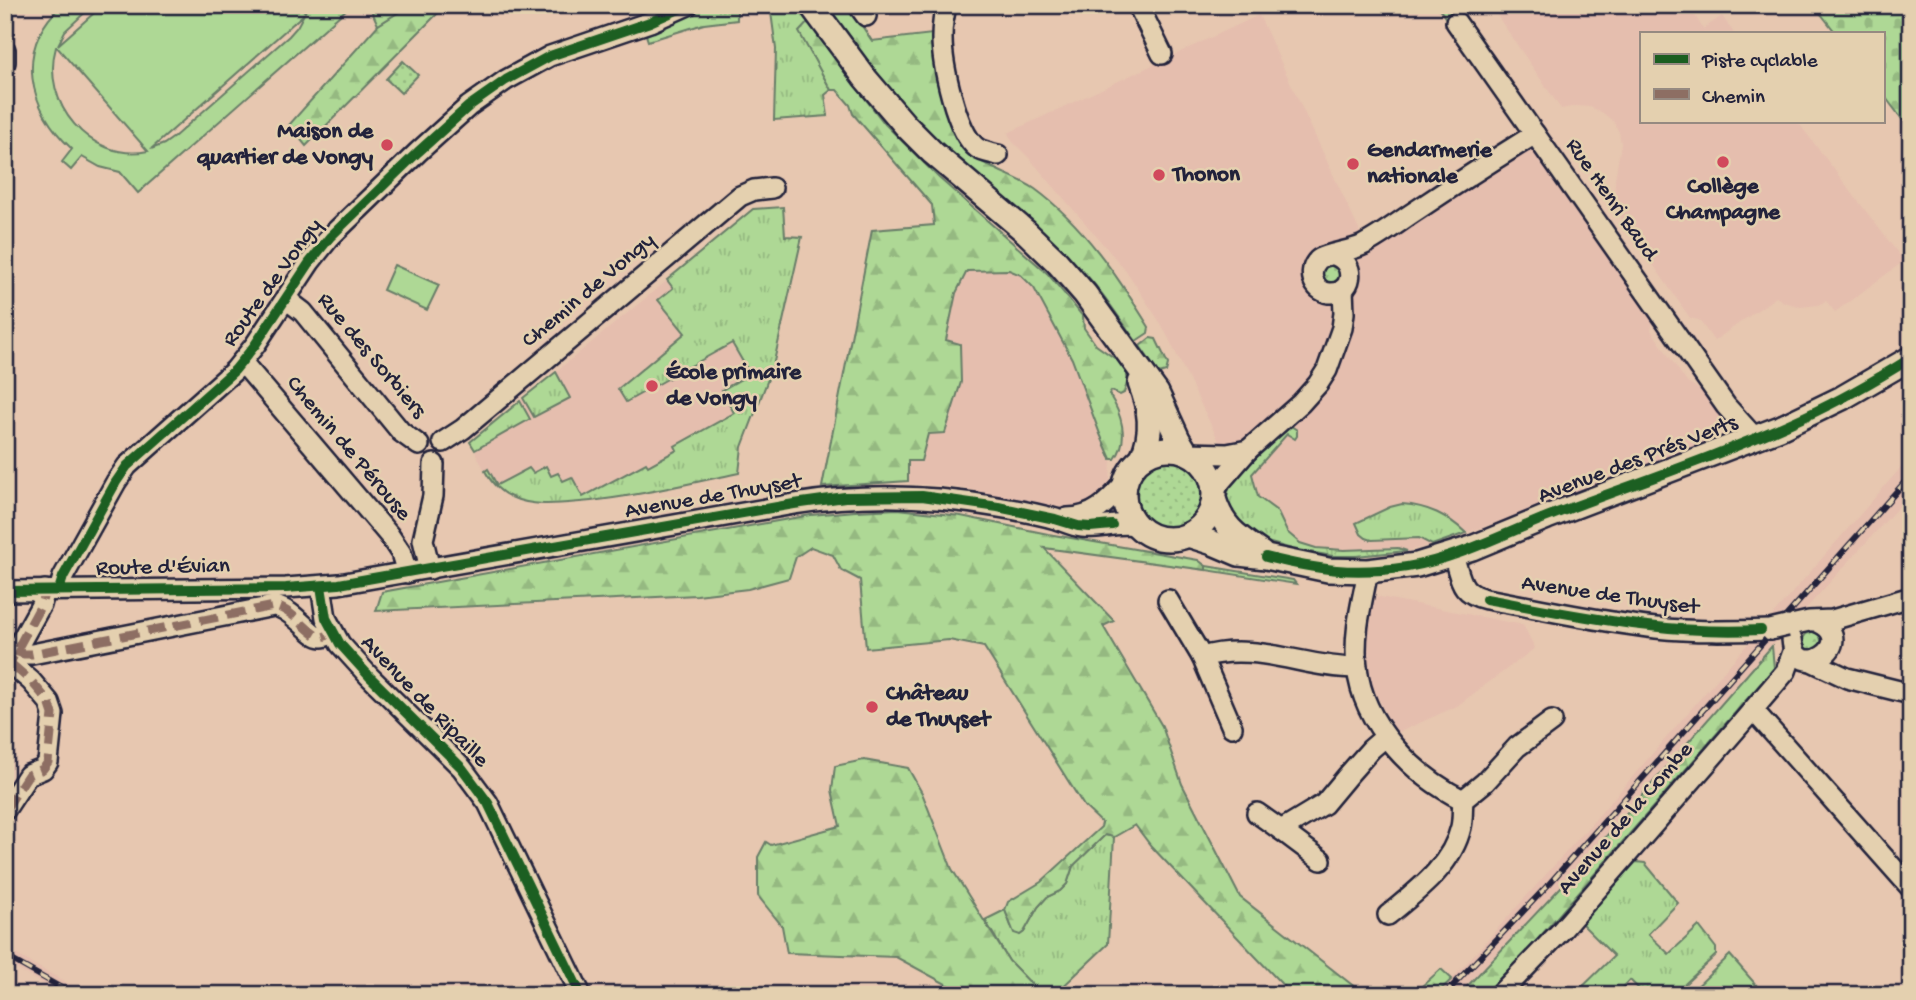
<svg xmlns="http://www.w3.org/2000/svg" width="1916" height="1000" viewBox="0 0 1916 1000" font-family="'Gochi Hand',sans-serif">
<defs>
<pattern id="grass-tufts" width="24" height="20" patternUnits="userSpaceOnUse" patternTransform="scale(1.75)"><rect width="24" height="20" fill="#aed895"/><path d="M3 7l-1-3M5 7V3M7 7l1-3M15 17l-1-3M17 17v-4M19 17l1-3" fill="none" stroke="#95b981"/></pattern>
<pattern id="forest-firs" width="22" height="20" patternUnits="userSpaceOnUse" patternTransform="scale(1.75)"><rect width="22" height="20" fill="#aed895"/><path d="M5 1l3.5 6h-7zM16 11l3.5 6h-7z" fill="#95b981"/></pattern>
<pattern id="cemetery-stones" width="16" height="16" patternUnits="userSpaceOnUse" patternTransform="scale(1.75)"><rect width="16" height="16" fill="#aed895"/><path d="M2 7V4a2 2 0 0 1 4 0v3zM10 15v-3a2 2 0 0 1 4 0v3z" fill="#95b981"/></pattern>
<pattern id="park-dots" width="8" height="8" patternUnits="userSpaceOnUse" patternTransform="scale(1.75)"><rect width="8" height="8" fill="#aed895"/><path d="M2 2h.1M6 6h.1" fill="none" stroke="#95b981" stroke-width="1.8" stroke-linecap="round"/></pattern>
</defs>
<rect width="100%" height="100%" fill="#e7c7b0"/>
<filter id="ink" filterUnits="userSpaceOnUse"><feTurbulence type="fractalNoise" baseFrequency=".0143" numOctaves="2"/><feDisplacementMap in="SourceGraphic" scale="14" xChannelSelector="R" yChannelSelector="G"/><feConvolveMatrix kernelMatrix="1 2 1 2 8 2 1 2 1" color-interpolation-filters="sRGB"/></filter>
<g filter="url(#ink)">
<g fill="#e5beae">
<path d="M1490,5H1689L1703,29L1722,16L1734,33H1641V121H1797L1904,261L1835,312L1826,301L1818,305L1801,307L1784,302L1776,297L1714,341L1699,320L1690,318L1614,208L1615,179L1621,144L1619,132L1613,121L1603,113L1590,107L1576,106L1561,109Z"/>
<path d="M1259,15L1365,243L1535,134L1656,306L1651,330L1686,381L1711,397L1718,412L1719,420L1718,428L1709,441L1703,446L1554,502L1432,545L1407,551L1356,556H1333L1272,544L1227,492L1236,476L1163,327L1127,272L1030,159L1012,141L1008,133Z"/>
<path d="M1008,270L1021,275L1034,288L1072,359L1100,434L1111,459L1110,483L1108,487L1090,503L1082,507L1065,508L972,490L938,485L909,484L908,461H921L928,434L946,340L956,293L967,271Z"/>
<path d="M675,274L734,347L750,374L773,366L742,447L739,473L625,497L568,503H538L521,501L503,493L489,479L470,442Z"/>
<path d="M1911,456V493L1772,646L1576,871L1464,990L1459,995H1435L1452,979L1594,821Z"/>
<path d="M1375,596L1523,625L1535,648L1457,706L1395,734L1369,678L1365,633Z"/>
<path d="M5,948L51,974L89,995H63L5,963Z"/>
</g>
<g fill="url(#grass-tufts)" stroke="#687d68" stroke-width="2">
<path d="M709,5H744L737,8V20L704,24L648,41L646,35Z"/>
<path d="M770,5H800L810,20L800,32L831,90L825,95L828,116L774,120L776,49Z"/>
<path d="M1437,5H1472L1448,22Z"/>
<path d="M783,207L785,236L802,237L773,366L742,447L739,473C686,484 634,497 580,502C558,504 532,507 511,497C499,492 491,482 485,471L488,469L497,485L529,468L533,473L546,466L551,476L558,473L563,481L572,477L583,497L646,463L648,466L677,450L675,446L734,413L722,390L750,374L732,343L626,402L618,389L685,333L658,300L673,288L667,280L753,209Z"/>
<path d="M556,372L570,398L534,417L523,398Z"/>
<path d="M520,401L530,419L475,450L470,442Z"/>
<path d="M1288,426H1291L1297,430V436L1295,439L1287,434L1252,474L1258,497L1277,511L1287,532L1300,543L1316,548L1344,550L1398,548L1407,551L1356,556H1333L1292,549L1260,540L1232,517L1226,501L1230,484Z"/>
<path d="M1402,504C1428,506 1447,515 1466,533L1432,545L1419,538L1372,540L1366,538L1361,534L1356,523L1390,507Z"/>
<path d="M1206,566L1293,580L1296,584L1206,570Z"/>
<path d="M1105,835L1114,837L1108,944L1054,995H1042L1009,961L985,920L1005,910L1011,926L1020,935L1024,932L1038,907L1047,897L1060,891L1067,884L1073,866Z"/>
<path d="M1636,862L1645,863L1678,903L1648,934L1669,954L1699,926L1716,948V955L1673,995H1645L1630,980L1616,995H1574L1614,956L1580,922Z"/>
<path d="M1730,955L1765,995H1734L1731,988L1715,995H1688Z"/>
</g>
<g fill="url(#forest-firs)" stroke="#687d68" stroke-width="2">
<path d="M410,5H446L306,146L289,125L378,25Z"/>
<path d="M825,5H848L872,41L932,34L937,66L973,155C991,171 1015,175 1035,189C1083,224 1118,277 1149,327L1148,333L1136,341C1117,315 1100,288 1077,265C1024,211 963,168 910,115C878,82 852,42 825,5Z"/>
<path d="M810,20L843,70L885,124L939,178L1048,274L1068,298L1083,317L1084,328L1096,345L1120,362L1125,369L1128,380L1124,393L1120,395L1111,391L1109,394C1121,413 1130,439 1115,459H1111L1100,434L1072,359L1034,288L1021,275L1009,270L967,271L956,293L946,340L960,344L961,382L945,433L928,434L921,461H908V481L822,487L872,230L934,225L932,205L853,114L850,105L837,90H831L799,32Z"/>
<path d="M1150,338L1156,339L1168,364L1166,372L1159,374L1140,346Z"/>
<path d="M898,509L961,516L1048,534L1198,560L1206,566V570L1044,548L1114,621L1103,626L1162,726L1182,784L1240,897L1365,995H1292L1151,846L1135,825L1114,837L1105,835L1073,866L1067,884L1060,891L1047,897L1038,907L1024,932L1020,935L1014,933L1005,910L1008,902L1041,882L1101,827L1102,823L1084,806L984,647L949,640L866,648L860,580L841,570L833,555L811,547L796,557L789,578L748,589L697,595L376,611L382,592L811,515L855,511Z"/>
<path d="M1772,646L1774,668L1517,963L1486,995H1459L1576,871Z"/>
<path d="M864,760L908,768L922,793L952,869L1009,961L1042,995H966L896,957L787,953L782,926L758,896V857L766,842L771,845L840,826L832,790L835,766Z"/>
<path d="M1441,969L1452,979L1435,995H1412Z"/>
</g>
<path fill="url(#cemetery-stones)" stroke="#687d68" stroke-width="2" d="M1814,5H1911V131L1883,94V33H1836Z"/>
<g fill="url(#park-dots)" stroke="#687d68" stroke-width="2">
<path d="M403,61L418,75L401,93L386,79Z"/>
<path d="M1331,263L1342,271L1338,282L1329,284L1322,279L1321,270Z"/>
<circle cx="1169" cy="494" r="37"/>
<circle cx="1812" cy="641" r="9"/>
</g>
<g fill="#aed895" stroke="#687d68" stroke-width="2" fill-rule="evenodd">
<path d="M62,5H93L65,31L58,45L103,5H299L305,12L308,5H345L348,8L138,193L120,172L100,167L82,157L71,170L62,162L72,149C28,109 14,49 62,5ZM304,14L297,27L289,36L174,137L164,144L151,149ZM56,47H57L148,151C90,163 40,102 56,47Z"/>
<path d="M369,5H410L378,25Z"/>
<path d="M394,265L439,285L427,310L383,290Z"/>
</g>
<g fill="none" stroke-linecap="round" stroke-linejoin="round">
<defs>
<g id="minor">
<path d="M858,5L866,16"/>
<path d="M947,5C943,16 942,26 942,38C942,64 956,132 977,148C983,152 991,153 998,155"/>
<path d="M1138,5L1162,54"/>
<path d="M1456,22L1726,406L1755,438"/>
<path d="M5,50V62"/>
<path d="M1334,255C1358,263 1353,295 1329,293C1313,291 1307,271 1318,260C1324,254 1352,251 1363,245C1382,235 1400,221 1417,210C1456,184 1495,159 1535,134"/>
<path d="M286,299L303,312L401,432L419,445"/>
<path d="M242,362L389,535L401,553L407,573"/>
<path d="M443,442L463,429L740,196L754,190L772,188"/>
<path d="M1187,453L1227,454L1248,450"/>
<path d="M1214,492L1221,481L1248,450L1301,403L1318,384L1327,370L1342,328L1344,313L1343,289"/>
<path d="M1067,518C1094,518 1108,502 1125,483"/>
<path d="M1453,555C1461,578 1459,593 1486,599C1543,609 1599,622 1656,628C1694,632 1732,631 1770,630"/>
<path d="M430,569L423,540L433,496L434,464"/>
<path d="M1368,571C1362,602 1353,634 1357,667C1363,725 1413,775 1463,800"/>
<path d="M321,586L326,618L340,644L369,676L462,768L488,803L581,995"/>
<path d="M59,590L63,577L116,482L127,466L235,370L255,345L310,262L330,237L418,152L469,106L506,80L550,56L650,22L688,5"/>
<path d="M5,591L286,588L339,584L794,504C863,493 930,495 998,507C1017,510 1038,514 1056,519C1065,522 1073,526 1082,527C1100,529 1118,522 1136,525"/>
<path d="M1168,600L1202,657"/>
<path d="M1787,626L1809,621L1832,620L1911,597"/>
<path d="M1792,639C1795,687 1862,642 1818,622"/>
<path d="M15,651L24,654H32L274,606C294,609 311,638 322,637C324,637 331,634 333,633"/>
<path d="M1809,660L1847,678L1911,694"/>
<path d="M10,661L41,605L45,590"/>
<path d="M1753,710L1911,888"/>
<path d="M1232,727L1202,657C1255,641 1304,668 1357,668"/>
<path d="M5,810L28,775L43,769L48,762L53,714L49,702L31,681L9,662"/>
<path d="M1257,813L1281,830"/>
<path d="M1321,860L1281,830L1324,804L1349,774L1371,749L1385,737"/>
<path d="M1388,915C1417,891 1452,866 1461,827C1463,819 1462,809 1463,800L1485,782L1517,747L1552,721"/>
<path d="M1499,995L1561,931L1739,726L1786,671L1794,649"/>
</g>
<g id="major">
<path d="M811,5L865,78L906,126L933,153L1026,232L1057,262L1085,294L1157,393L1178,439L1186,452"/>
<path d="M1140,383C1150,409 1154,431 1142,458"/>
<circle cx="1169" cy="494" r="45"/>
<path d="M1214,499C1223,528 1237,536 1261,553"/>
<path d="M1188,535L1213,543L1239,554L1266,557L1328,570L1368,571L1417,565L1472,548L1547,517L1780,428L1842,398L1911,358"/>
</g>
</defs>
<use href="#minor" stroke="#22223b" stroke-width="24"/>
<use href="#major" stroke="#22223b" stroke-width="28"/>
<use href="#minor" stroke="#e4d0af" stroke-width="19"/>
<use href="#major" stroke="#e4d0af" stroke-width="23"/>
<defs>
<g id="rail">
<path d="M5,956L74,995"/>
<path d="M1444,995L1549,884L1911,475"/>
</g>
</defs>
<use href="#rail" stroke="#22223b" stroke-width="6"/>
<use href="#rail" stroke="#e4d0af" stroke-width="3.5" stroke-dasharray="10" stroke-linecap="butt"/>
<defs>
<path id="minor-bridge" d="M1770,630L1787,626"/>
</defs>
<use href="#minor-bridge" stroke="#22223b" stroke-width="24" stroke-linecap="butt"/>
<use href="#minor-bridge" stroke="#e4d0af" stroke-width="19"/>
<g stroke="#8d6e63" stroke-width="9" stroke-dasharray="18 9" stroke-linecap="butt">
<path d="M15,651L24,654H32L274,606C294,609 311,638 322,637C324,637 331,634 333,633"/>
<path d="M5,672L41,605L45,590"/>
<path d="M5,810L28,775L43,769L48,762L53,714L49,702L31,681L9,662"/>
</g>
<defs>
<g id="cycleway">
<path d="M1266,557C1318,570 1354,575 1407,567C1460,558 1507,532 1557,513C1639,482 1724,454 1804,417C1841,400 1876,380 1911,358"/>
<path d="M321,586L326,618L340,644L369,676L462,768L488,803L581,995"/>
<path d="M59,590L63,577L116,482L127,466L235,370L255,345L310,262L330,237L418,152L469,106L506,80L550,56L650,22L688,5"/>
<path d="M5,591L286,588L339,584L794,504L845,497L922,496L998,507L1055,519L1078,526L1090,527L1112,525"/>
<path d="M1486,599C1581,616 1665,635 1761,630"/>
</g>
</defs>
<use href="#cycleway" stroke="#e4d0af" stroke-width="15"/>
<use href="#cycleway" stroke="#1b5e20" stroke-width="10"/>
</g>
</g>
<g fill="#d1495b" stroke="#e4d0af" stroke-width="2.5">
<circle cx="387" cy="145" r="7"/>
<circle cx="1723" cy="162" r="7"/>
<circle cx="1353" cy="164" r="7"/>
<circle cx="1159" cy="175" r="7"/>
<circle cx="652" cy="386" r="7"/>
<circle cx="872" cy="707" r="7"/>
</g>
<g text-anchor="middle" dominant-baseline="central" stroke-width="5" stroke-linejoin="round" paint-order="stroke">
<g font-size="23" font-weight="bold" fill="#22223b" stroke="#e4d0af" text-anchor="start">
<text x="373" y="132" text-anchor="end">Maison de<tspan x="373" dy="26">quartier de Vongy</tspan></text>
<text x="1367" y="151">Gendarmerie<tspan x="1367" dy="26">nationale</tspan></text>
<text x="1173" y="175">Thonon</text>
<text x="1723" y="187" text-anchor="middle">Collège<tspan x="1723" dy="26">Champagne</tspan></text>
<text x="666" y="373">École primaire<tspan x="666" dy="26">de Vongy</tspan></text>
<text x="886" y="694">Château<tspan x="886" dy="26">de Thuyset</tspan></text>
</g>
<g font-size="23" fill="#22223b" stroke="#e4d0af">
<text transform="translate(1611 200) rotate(55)">Rue Henri Baud</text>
<text transform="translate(273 283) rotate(-54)">Route de Vongy</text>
<text transform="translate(589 291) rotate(-40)">Chemin de Vongy</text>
<text transform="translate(371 356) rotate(50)">Rue des Sorbiers</text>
<text transform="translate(348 449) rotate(50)">Chemin de Pérouse</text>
<text transform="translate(1638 460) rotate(-21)">Avenue des Prés Verts</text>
<text transform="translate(713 497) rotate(-10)">Avenue de Thuyset</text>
<text transform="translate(163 568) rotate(-1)">Route d'Évian</text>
<text transform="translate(1610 596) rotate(8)">Avenue de Thuyset</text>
<text transform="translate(424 702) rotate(46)">Avenue de Ripaille</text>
<text transform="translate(1626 819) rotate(-49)">Avenue de la Combe</text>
</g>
</g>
<rect width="1916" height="1000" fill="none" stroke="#e4d0af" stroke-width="28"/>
<rect x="14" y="14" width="1888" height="972" fill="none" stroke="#22223b" stroke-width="2.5" filter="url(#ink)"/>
<rect x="1640" y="32" width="245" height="91" fill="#e4d0af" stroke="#968a81" stroke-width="2"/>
<rect x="1654" y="54" width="35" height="10" fill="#1b5e20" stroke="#968a81" stroke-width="2"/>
<text x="1702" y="66" font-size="21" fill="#22223b">Piste cyclable</text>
<rect x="1654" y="89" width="35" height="10" fill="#8d6e63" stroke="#968a81" stroke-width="2"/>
<text x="1702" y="102" font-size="21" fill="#22223b">Chemin</text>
</svg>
